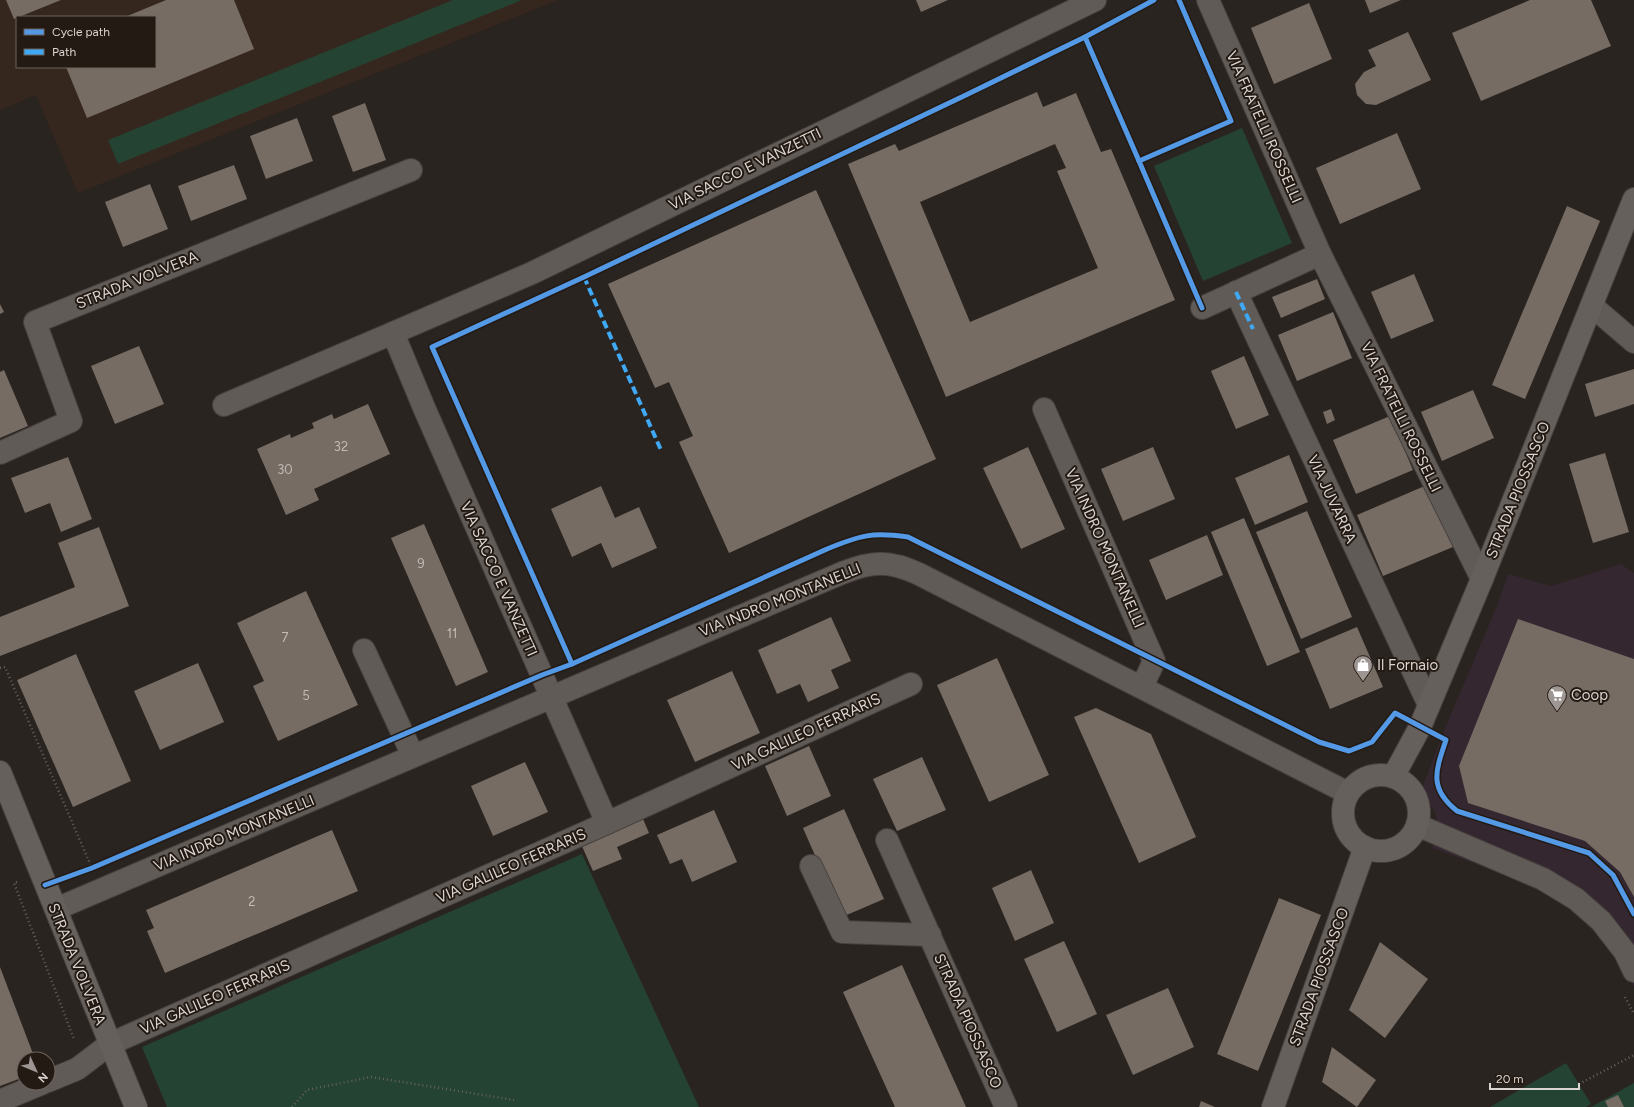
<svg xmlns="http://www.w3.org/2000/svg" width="1634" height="1107" viewBox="0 0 1634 1107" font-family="Figtree,sans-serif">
<rect width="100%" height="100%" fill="#2a2420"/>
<path fill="#342730" d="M1621,564L1634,573V986L1609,941L1570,905L1539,887L1432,848L1438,827L1435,812L1421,791L1443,733L1497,606L1508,574L1551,586Z"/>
<path fill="#35271e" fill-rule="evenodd" d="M0,0H558L78,193L36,95L0,110ZM17,17H155V67H17Z"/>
<g fill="#254332">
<path d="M453,0H522L118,164L108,140Z"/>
<path d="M1242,128L1292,243L1203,281L1154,166Z"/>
<path d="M582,854L699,1107H167L142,1047Z"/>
<path d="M1566,1063L1591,1104L1586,1107H1490Z"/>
<path d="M1634,1083V1107H1591Z"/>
</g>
<g fill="#766c63" fill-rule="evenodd">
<path d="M6,0H61L14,19Z"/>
<path d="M166,0H234L254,49L87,118L66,67H155V17H125Z"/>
<path d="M916,0H948L921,12Z"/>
<path d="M1365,0H1401L1370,13Z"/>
<path d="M1530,0H1591L1611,46L1481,101L1452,33Z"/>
<path d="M1309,3L1332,59L1274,84L1251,28Z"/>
<path d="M1408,32L1431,80L1376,105L1366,104L1357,95L1355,84L1364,72L1376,66L1368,50Z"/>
<path d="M1037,92L1043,107L1076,93L1101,152L1111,149L1175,300L946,397L848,164L895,144L899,151ZM1055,144L1066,168L1057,171L1098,268L970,322L920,202Z"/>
<path d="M365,103L386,160L353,172L332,116Z"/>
<path d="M297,118L313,161L266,179L250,136Z"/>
<path d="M1397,133L1421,189L1340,224L1316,168Z"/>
<path d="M234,165L247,199L191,221L178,186Z"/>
<path d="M150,184L168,229L123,247L105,202Z"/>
<path d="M816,190L936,459L729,553L679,442L693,436L669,382L655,388L608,284Z"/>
<path d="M1567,206L1600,221L1525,399L1492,385Z"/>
<path d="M1414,274L1434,321L1391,339L1371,292Z"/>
<path d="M1317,279L1325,299L1281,318L1272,297Z"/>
<path d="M0,304L4,312L0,314Z"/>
<path d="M1333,312L1352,358L1297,381L1278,335Z"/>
<path d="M139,346L164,404L115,424L91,366Z"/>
<path d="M1244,356L1269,415L1236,429L1211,371Z"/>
<path d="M1634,369V404L1595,417L1585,384Z"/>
<path d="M4,370L28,426L0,438V372Z"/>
<path d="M1473,390L1494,438L1442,461L1421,412Z"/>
<path d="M368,404L390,454L314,489L319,500L286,515L257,449L290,434L291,438L314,428L312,423L332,414L334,419Z"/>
<path d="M1331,409L1335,420L1327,424L1323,412Z"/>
<path d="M1390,416L1413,470L1356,494L1333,440Z"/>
<path d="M1028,447L1065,529L1021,549L983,468Z"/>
<path d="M1153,447L1175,499L1123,521L1101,469Z"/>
<path d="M1605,453L1629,532L1593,543L1569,464Z"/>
<path d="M1289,455L1308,502L1255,525L1235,478Z"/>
<path d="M68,457L92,519L61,532L50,503L25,513L11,478Z"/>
<path d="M1427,485L1453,547L1383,576L1357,515Z"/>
<path d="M601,486L615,518L639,507L657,548L612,568L601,543L572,557L551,509Z"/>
<path d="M1307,511L1352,617L1301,639L1256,532Z"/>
<path d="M1244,518L1300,652L1267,666L1211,532Z"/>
<path d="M424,524L488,672L456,686L391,538Z"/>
<path d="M99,527L129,606L0,656V617L75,587L58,543Z"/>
<path d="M1207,535L1223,575L1166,600L1149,560Z"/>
<path d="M306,591L358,705L278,741L253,686L264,681L237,623Z"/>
<path d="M831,617L851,661L831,670L839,688L808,702L800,684L777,694L758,650Z"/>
<path d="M1518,619L1634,659V897L1620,872L1585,841L1468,803L1459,766Z"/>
<path d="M1357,627L1383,687L1330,709L1305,649Z"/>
<path d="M76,654L131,781L73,807L17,680Z"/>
<path d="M997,658L1049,775L989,802L937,685Z"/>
<path d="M198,663L224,722L160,750L134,691Z"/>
<path d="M732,671L760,733L695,762L667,700Z"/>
<path d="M1096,708L1151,734L1196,837L1139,863L1074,717Z"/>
<path d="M809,746L831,796L787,816L765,766Z"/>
<path d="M922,757L946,810L897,831L873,779Z"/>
<path d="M525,762L548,812L493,836L471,786Z"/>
<path d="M844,809L884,899L842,917L803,828Z"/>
<path d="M714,810L737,862L692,882L682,859L670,864L657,835Z"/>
<path d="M643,819L649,833L617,847L622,859L593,871L581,844Z"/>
<path d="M332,830L358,891L165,973L147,931L154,928L146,910Z"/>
<path d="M1031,870L1054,923L1015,941L992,888Z"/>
<path d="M1279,898L1321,915L1258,1071L1217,1054Z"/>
<path d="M1064,941L1097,1014L1057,1032L1024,959Z"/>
<path d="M1380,942L1428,979L1385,1038L1349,1010Z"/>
<path d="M902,965L966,1107H895L843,992Z"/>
<path d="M0,967L35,1059H24V1077L0,1086Z"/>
<path d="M1168,988L1194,1047L1133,1075L1106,1015Z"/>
<path d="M1332,1047L1376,1080L1357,1107L1322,1082Z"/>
<path d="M1618,1095L1624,1107H1608L1605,1101Z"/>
<path d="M1201,1101L1215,1107H1199Z"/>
</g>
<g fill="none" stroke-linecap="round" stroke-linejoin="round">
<defs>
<g id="street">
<path d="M1208,0L1320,254L1482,579"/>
<path d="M1236,292L1429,705"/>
<path d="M1592,306L1634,342"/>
<path d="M1202,308L1320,254"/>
<path d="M224,405L393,333"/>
<path d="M1044,409L1154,661L1142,687"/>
<path d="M0,453L71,421L35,322L411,170"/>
<path d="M364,650L413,756"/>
<path d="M607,823L425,410L393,333L532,273L1095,0"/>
<path d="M1417,825L1543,879L1576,899L1601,921L1625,952L1634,971"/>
<path d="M887,840L1006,1107"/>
<path d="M811,866L842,932L930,935"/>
<path d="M56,909L842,573C872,561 889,560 919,574L1348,793"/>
<path d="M48,1081L77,1069L110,1044L607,823L911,684"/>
<path d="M0,1101L43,1083"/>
</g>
<g id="secondary">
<path d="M0,772L136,1107"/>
<circle cx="1381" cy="813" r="38"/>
<path d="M1393,777L1420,727L1482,579L1634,199"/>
<path d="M1273,1107L1365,847"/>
</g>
</defs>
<use href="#street" stroke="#46413e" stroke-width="24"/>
<use href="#secondary" stroke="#46413e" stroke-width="24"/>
<g stroke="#65615f" stroke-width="2.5" stroke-dasharray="1 3" stroke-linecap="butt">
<path d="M0,668L5,667L91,866"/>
<path d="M17,882L14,883L74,1039"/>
<path d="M1625,997L1634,1014"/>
<path d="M1579,1084L1634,1055"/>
<path d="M292,1107L307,1090L371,1077L514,1100"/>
</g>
<use href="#street" stroke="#605b57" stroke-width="22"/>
<use href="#secondary" stroke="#66605c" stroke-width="22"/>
<g stroke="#3fa9f5" stroke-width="4" stroke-dasharray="8 4" stroke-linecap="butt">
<path d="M584,277L661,450"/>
<path d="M1236,292L1253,329"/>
</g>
<defs>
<g id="cycleway">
<path d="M1179,0L1231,121L1139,161L1202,308"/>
<path d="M1085,37L1139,161"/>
<path d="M572,664L432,347L584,277L968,94L1085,37L1154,0"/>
<path d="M45,885L92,868L542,675L572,664L827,549C861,535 872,532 908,537L1319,742L1349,751L1372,742L1395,713L1446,740C1436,770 1428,788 1457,811L1589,853L1613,875L1634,914"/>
</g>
</defs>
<use href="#cycleway" stroke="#231a13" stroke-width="8"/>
<use href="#cycleway" stroke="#5399e6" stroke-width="5"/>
</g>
<defs>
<symbol id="shop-pin" viewBox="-11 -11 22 30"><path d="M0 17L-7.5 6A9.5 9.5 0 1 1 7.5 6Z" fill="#9d9692" stroke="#231a13"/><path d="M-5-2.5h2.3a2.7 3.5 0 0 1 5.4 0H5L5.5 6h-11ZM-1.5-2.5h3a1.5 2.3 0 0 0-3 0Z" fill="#fff"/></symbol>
<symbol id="supermarket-pin" viewBox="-11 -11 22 30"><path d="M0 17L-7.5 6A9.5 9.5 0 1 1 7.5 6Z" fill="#9d9692" stroke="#231a13"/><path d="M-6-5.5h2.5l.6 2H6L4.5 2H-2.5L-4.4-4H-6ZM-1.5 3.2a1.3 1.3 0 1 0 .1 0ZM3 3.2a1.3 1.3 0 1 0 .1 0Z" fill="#fff"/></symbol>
</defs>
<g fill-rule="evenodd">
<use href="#shop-pin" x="1352" y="654" width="22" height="30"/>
<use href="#supermarket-pin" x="1546" y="684" width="22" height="30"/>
</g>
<g text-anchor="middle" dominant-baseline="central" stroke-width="4" stroke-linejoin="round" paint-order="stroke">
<g font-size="13" fill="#c2bab5">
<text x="341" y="446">32</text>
<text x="285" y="469">30</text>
<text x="421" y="563">9</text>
<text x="452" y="633">11</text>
<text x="285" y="637">7</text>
<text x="306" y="695">5</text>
<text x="252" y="901">2</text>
</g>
<g font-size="15" fill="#dbd4d0" stroke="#231a13">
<text transform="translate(1264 127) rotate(66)">VIA FRATELLI ROSSELLI</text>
<text transform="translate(745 169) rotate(-26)">VIA SACCO E VANZETTI</text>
<text transform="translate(137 280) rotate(-22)">STRADA VOLVERA</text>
<text transform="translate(1401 417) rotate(64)">VIA FRATELLI ROSSELLI</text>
<text transform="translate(1518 490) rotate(-68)">STRADA PIOSSASCO</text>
<text transform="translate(1332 499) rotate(65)">VIA JUVARRA</text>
<text transform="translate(1105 548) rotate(66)">VIA INDRO MONTANELLI</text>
<text transform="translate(499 579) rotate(66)">VIA SACCO E VANZETTI</text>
<text transform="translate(780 600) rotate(-22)">VIA INDRO MONTANELLI</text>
<text transform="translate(806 732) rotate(-25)">VIA GALILEO FERRARIS</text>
<text transform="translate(234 833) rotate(-23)">VIA INDRO MONTANELLI</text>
<text transform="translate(511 866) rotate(-24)">VIA GALILEO FERRARIS</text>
<text transform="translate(77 964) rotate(68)">STRADA VOLVERA</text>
<text transform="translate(1319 977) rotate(-70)">STRADA PIOSSASCO</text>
<text transform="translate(215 997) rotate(-24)">VIA GALILEO FERRARIS</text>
<text transform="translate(968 1021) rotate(66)">STRADA PIOSSASCO</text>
</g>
<g font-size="15" fill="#dbd4d0" stroke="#231a13" text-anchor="start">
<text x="1377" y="665">Il Fornaio</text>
<text x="1571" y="695">Coop</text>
</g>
</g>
<rect x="16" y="16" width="140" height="52" fill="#231a13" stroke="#6d645f"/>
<rect x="24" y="29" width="20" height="6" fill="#5399e6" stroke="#6d645f"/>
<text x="52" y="36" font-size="12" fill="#dbd4d0">Cycle path</text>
<rect x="24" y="49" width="20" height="6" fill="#3fa9f5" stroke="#6d645f"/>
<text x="52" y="56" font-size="12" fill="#dbd4d0">Path</text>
<g transform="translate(36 1071) rotate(134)"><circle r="19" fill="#231a13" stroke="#6d645f"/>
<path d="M0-3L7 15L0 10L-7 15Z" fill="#9d9692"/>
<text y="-6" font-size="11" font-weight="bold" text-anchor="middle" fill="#dbd4d0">N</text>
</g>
<path d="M1490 1083v6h89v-6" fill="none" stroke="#dbd4d0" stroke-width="2"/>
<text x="1496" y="1083" font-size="12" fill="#dbd4d0" stroke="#231a13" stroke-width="3" paint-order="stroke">20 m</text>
</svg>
